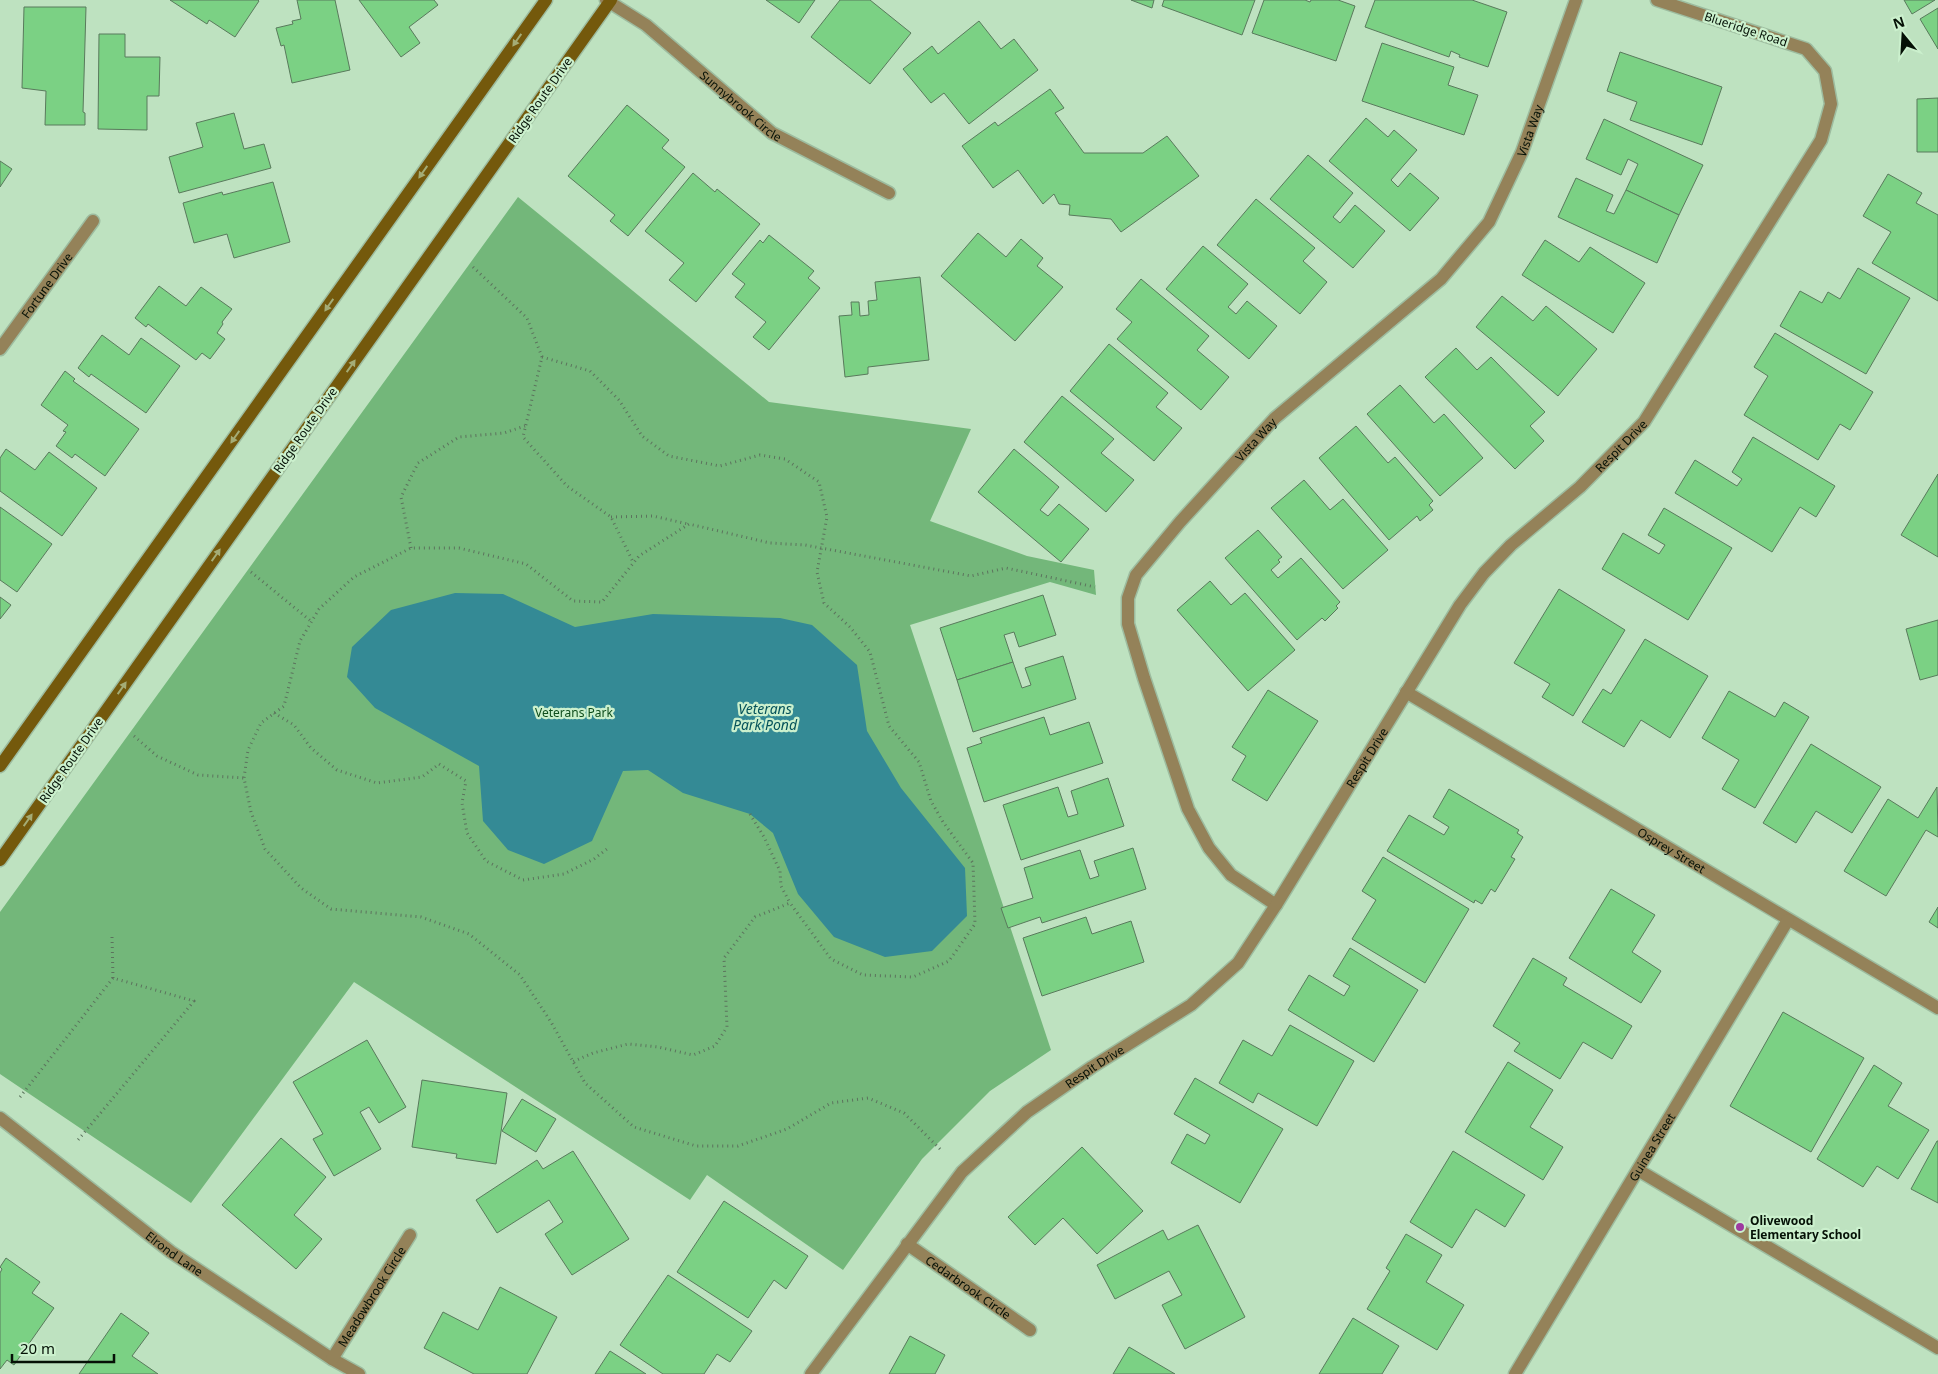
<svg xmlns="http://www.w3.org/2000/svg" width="1938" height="1374" viewBox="0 0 1938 1374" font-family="'Noto Sans',sans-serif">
<rect width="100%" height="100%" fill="#bee2c0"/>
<path fill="#73b77a" d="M518,197L769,402L971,429L930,521L1027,556L1094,570L1096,595L1050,582L910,625L1051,1050L990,1091L922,1159L843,1270L707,1175L690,1200L354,982L191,1203L0,1074V912Z"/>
<path fill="#348a95" d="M455,593L503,594L575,627L653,614L780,618L812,625L857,665L867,731L901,788L965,868L967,916L932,951L885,957L834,937L798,894L773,833L750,814L683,793L648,770L623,771L592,841L544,864L508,850L483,821L479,766L375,708L347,677L352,647L391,610Z"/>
<g fill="#7bd184" stroke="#597a5c">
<path d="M170,0H258L259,1L235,37L209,20L207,24Z"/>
<path d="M297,0H335L350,70L292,83L284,45L281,46L276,28L293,24L292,21L301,19Z"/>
<path d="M359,0H434L438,5L409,27L420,43L401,57Z"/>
<path d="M766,0H815L799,23Z"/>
<path d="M840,0H870L911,33L870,84L811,37Z"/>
<path d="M1131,0H1154L1152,8Z"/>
<path d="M1164,0H1255L1242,35L1162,6Z"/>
<path d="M1264,0H1305L1310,2L1311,0H1338L1355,6L1336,61L1252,33Z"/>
<path d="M1375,0H1472L1507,12L1488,67L1459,57L1460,55L1451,51L1449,57L1365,27Z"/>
<path d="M1904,0H1935L1912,14Z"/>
<path d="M24,7H86L83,112L85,113V125H45L46,91L22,88Z"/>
<path d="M1938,8V49L1920,19Z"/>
<path d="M979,21L1001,49L1014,39L1038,70L969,124L944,93L931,103L903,69L932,46L938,54Z"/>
<path d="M99,34H125V57H160L159,96H147V130L98,129Z"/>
<path d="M1382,43L1454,67L1448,85L1478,95L1464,135L1362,101Z"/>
<path d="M1620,52L1722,87L1702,145L1630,120L1637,102L1607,91Z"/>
<path d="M1050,89L1064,108L1055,113L1084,153H1143L1167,136L1199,176L1121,232L1111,219L1069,215L1070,205L1059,204L1054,194L1043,204L1018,170L993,188L962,146L995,122L998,126Z"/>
<path d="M1938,98V152H1917V99Z"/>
<path d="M627,105L669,140L662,148L685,167L628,236L610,221L615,215L568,176Z"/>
<path d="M234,113L244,149L264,144L271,168L179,193L169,157L203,147L196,123Z"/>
<path d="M1366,118L1388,137L1394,130L1417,150L1391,180L1398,187L1410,173L1439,198L1410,231L1329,161Z"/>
<path d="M1604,119L1703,165L1679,215L1626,190L1638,164L1628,159L1621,175L1586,159Z"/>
<path d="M1308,155L1353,193L1333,217L1340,223L1355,205L1385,231L1353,268L1270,199Z"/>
<path d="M0,161L12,169L0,187Z"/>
<path d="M693,173L715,192L717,189L760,224L696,302L669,280L684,263L645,231Z"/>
<path d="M1888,174L1922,193L1916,203L1938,215V301L1872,263L1891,232L1863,216Z"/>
<path d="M1576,178L1613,195L1606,211L1614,214L1626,190L1679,215L1657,263L1558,217Z"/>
<path d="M273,182L290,242L234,258L227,234L194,243L183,203L222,192L223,195Z"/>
<path d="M1256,199L1315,248L1303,261L1327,282L1300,314L1217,245Z"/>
<path d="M978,233L1006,257L1021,239L1043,258L1037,266L1063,287L1015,341L941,276Z"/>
<path d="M769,235L814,271L808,278L820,288L769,350L753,337L766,322L735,297L745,284L732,274L760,240L763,243Z"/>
<path d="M1545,240L1579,262L1590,247L1645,283L1613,333L1522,275Z"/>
<path d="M1203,246L1248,284L1228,307L1236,314L1247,301L1277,326L1249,359L1166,289Z"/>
<path d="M1858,268L1910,298L1866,374L1780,326L1800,291L1822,303L1828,292L1840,299Z"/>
<path d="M920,277L929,360L868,367V374L845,377L839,316L852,315L851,302H859L860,316L869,315L868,301L877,300L875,282Z"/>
<path d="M1141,279L1209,336L1197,350L1229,377L1201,410L1117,339L1132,322L1116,309Z"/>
<path d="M159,286L186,306L201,287L232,309L222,322L223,324L217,333L225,339L210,359L202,353L196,360L148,324L146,327L135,318Z"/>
<path d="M1502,296L1533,321L1546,306L1597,349L1558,396L1476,327Z"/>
<path d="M1775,333L1873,392L1850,430L1840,424L1818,460L1744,415L1768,376L1754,367Z"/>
<path d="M102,335L129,355L141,338L180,366L146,413L91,374L89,377L78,368Z"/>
<path d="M1109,344L1168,393L1156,407L1182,428L1154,461L1070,391Z"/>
<path d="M1456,348L1477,370L1491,357L1545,412L1530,426L1544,441L1515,469L1425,377Z"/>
<path d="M65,371L75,379L73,381L139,429L105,476L75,454L72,458L56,446L66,432L63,431L68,425L41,405Z"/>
<path d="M1400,385L1434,423L1444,414L1483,458L1440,496L1367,414Z"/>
<path d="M1062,396L1114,439L1101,453L1134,480L1106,512L1024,442Z"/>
<path d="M1356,426L1388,463L1395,457L1433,501L1429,505L1433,510L1420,521L1417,516L1389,540L1319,458Z"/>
<path d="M1753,437L1835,486L1816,517L1800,507L1772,552L1675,493L1695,460L1737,486L1742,479L1732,472Z"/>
<path d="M6,449L35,470L49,452L97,488L62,536L0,491V458Z"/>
<path d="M1014,449L1059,487L1040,510L1048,516L1059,504L1089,529L1061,562L978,492Z"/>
<path d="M1938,474V557L1901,535Z"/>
<path d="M1304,480L1330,510L1343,499L1388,550L1343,589L1271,508Z"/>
<path d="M0,507L52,544L17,592L0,580Z"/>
<path d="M1664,508L1732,548L1688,620L1602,569L1623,533L1659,554L1665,545L1648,535Z"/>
<path d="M1258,530L1282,557L1278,560L1280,562L1271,570L1278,578L1301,558L1340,602L1336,606L1338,608L1325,621L1322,618L1297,640L1225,558Z"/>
<path d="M1210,581L1231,605L1245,593L1295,650L1248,691L1177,610Z"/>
<path d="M1559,589L1625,630L1573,716L1542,697L1550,684L1514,663Z"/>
<path d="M1043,595L1056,635L1019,647L1014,632L1004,635L1013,662L957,680L940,628Z"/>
<path d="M0,597L11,605L0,619Z"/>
<path d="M1938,620V675L1920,680L1906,629Z"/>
<path d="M1645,639L1708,676L1670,738L1641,720L1624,747L1582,722L1603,689L1611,694Z"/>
<path d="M1063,656L1076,699L973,732L957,680L1013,662L1022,688L1031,685L1025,668Z"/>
<path d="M1268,690L1318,721L1267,801L1232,780L1246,756L1232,747Z"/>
<path d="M1729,691L1775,717L1784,702L1809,717L1755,808L1722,789L1739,760L1702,738Z"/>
<path d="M1044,717L1050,735L1089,722L1103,763L984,802L967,748L982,743L980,738Z"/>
<path d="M1811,744L1881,787L1852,833L1816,811L1796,843L1763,823Z"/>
<path d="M1108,778L1124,826L1021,860L1003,805L1058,787L1068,817L1078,814L1071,791Z"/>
<path d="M1937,787L1938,837L1926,830L1886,896L1844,871L1888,799L1918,818Z"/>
<path d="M1449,789L1519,830L1517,833L1523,837L1511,857L1515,859L1495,892L1491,889L1482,904L1475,900L1474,903L1387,851L1409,815L1444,835L1449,827L1433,817Z"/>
<path d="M1133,848L1146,889L1042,923L1040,917L1008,928L1001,908L1033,898L1024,868L1080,850L1090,879L1099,876L1094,861Z"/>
<path d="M1383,857L1469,909L1425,983L1352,939L1376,900L1362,891Z"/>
<path d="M1611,889L1655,915L1632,952L1661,971L1641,1003L1569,958Z"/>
<path d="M1938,907V928L1929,922Z"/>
<path d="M1086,917L1092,934L1131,921L1144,962L1042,996L1023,938Z"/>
<path d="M1350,948L1418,990L1374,1062L1288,1010L1309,975L1344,996L1350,986L1333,976Z"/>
<path d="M1533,958L1567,978L1563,985L1632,1026L1612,1059L1583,1042L1560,1079L1514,1051L1520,1043L1493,1026Z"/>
<path d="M1783,1012L1864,1058L1811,1152L1730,1106Z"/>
<path d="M1290,1025L1354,1061L1317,1126L1258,1093L1253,1103L1219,1083L1243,1040L1272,1056Z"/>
<path d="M367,1040L406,1107L379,1123L369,1107L360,1112L381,1149L334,1176L313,1139L323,1134L293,1082Z"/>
<path d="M1508,1062L1553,1090L1530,1127L1563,1147L1543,1180L1465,1132Z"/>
<path d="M1874,1065L1902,1083L1888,1106L1929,1130L1898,1179L1877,1166L1863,1187L1817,1159Z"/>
<path d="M1195,1078L1283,1129L1240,1203L1171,1163L1187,1134L1205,1144L1210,1135L1174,1114Z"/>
<path d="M422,1080L507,1093L496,1164L456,1158L457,1154L412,1147Z"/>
<path d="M522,1099L556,1119L536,1152L502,1131Z"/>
<path d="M281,1138L326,1177L294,1215L322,1239L296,1269L222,1205Z"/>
<path d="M1937,1141H1938V1203L1911,1189Z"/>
<path d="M1082,1147L1143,1211L1097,1254L1063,1218L1035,1245L1008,1217Z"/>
<path d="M573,1151L629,1239L572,1275L545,1234L563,1222L549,1200L497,1233L476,1200L537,1160L543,1169Z"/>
<path d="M1453,1151L1525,1195L1505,1227L1476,1209L1452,1248L1410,1222Z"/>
<path d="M724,1201L808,1256L786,1289L774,1280L748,1318L677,1272Z"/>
<path d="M1198,1225L1245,1317L1185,1349L1162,1305L1182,1295L1169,1271L1115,1299L1097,1265L1163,1230L1168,1240Z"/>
<path d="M1406,1234L1442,1255L1426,1282L1464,1305L1437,1350L1367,1309L1390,1271L1386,1268Z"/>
<path d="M6,1258L40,1282L32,1293L54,1308L14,1365L7,1360L0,1369V1273L2,1269L0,1267Z"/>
<path d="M668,1275L752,1331L730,1362L717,1354L704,1374H663L620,1345Z"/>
<path d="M500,1287L557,1317L527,1374H474L424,1348L443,1312L478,1330Z"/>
<path d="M121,1313L149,1333L132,1356L158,1374H79Z"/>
<path d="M1353,1318L1399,1346L1382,1374H1319Z"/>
<path d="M910,1336L945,1355L935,1374H889Z"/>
<path d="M1129,1347L1175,1374H1113Z"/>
<path d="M610,1351L646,1374H595Z"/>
</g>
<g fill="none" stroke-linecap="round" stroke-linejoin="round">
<defs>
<path id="service" d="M1638,1170L1938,1348"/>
<g id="minor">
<path id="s1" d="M606,0L646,25L772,133L889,193"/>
<path id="s2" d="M0,349L93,221"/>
<path id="s3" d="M1406,692L1938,1008"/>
<path id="s4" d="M1276,905L1231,875L1209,848L1188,809L1144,678L1128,624V598L1136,575L1180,522L1275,418L1441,279L1489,222L1522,152L1576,0"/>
<path id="s5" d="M0,1118L171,1252L332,1359L359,1374"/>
<path id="s6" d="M907,1244L1030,1330"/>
<path id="s7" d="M332,1359L410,1235"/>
<path id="s8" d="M811,1374L962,1172L1027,1112L1092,1067L1191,1005L1238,963L1276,905L1460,605L1484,573L1511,545L1580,487L1644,422L1821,140L1831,104L1825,71L1806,49L1657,0"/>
<path id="s9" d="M1515,1374L1788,920"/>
</g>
<g id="secondary">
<path d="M0,766L546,0"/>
<path d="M0,860L611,0"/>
</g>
</defs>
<use href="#service" stroke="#9dbc9f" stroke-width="15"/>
<use href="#minor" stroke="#9dbc9f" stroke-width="15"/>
<use href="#secondary" stroke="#9dbc9f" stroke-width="15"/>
<g stroke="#5c735d" stroke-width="3" stroke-dasharray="1 4" stroke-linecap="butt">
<path d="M473,267L527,318L542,357L523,437L567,486L611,517L633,562"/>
<path d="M542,357L590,371L619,400L642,436L669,456L720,466L760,455L785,459L819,482L827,517L817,572L824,603L850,627L870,652L889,726L919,762L931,801L943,822L973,863L975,924L949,961L913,977L863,975L831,959L790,903L755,917L724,958L727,1027L715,1046L693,1055L658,1047L628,1044L593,1053L572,1062"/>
<path d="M611,517L653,516L688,524"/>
<path d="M411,548L401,497L418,463L459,437L504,433L525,426"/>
<path d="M251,572L312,622"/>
<path d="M274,713L294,725L311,748L337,770L377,783L422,777L439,764L466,781L462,803L467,833L486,861L523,880L564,874L594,859L607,849"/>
<path d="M134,736L157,756L198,775L244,778"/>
<path d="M750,814L764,837L780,871L781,886L790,903"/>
<path d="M112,937L113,978"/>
<path d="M20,1097L113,978L194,1001L78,1140"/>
<path d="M940,1149L904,1113L868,1098L831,1103L787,1129L738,1146H696L634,1127L585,1083L551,1022L520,975L469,934L421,917L331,909L301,888L265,849L251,812L244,778L248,750L261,723L284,706L300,641L319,609L354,577L411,548H459L526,564L573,601L602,602L639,556L689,524L770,543L805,545L971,576L1006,568L1095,587"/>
</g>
<use href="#service" stroke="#948259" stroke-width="12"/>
<use href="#minor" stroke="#948259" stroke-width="12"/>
<use href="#secondary" stroke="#74590c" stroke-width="12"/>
</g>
<defs><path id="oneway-solid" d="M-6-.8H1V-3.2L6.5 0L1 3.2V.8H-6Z" transform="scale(1.25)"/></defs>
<g fill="#a4ac76">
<use href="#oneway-solid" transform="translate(517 40) rotate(125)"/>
<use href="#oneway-solid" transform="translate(423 172) rotate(125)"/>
<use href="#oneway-solid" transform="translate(329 305) rotate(125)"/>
<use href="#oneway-solid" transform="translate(351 366) rotate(-55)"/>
<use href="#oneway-solid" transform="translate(235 437) rotate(125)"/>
<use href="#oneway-solid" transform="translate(216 555) rotate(-55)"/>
<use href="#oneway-solid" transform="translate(122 688) rotate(-55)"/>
<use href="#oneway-solid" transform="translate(28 820) rotate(-55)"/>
</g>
<circle fill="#9e3aa0" stroke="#cbf0cd" stroke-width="2" cx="1740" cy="1227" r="5"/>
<g text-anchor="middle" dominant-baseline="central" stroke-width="4.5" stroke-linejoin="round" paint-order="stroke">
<g font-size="12" fill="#051106" stroke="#cbf0cd">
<text transform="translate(1746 29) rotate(18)">Blueridge Road</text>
<text transform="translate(540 100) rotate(-55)">Ridge Route Drive</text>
<text stroke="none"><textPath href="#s1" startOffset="172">Sunnybrook Circle</textPath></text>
<text stroke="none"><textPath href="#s4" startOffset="979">Vista Way</textPath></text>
<text stroke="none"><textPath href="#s2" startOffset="79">Fortune Drive</textPath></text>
<text transform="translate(305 430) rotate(-55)">Ridge Route Drive</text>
<text stroke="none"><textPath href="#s4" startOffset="559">Vista Way</textPath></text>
<text stroke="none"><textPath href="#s8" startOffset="1248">Respit Drive</textPath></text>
<text stroke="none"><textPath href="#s8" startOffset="842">Respit Drive</textPath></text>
<text transform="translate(71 760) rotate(-55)">Ridge Route Drive</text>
<text stroke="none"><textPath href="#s3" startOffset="309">Osprey Street</textPath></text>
<text stroke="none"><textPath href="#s8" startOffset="422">Respit Drive</textPath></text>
<text stroke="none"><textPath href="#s9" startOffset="265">Guinea Street</textPath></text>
<text stroke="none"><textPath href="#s5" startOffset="221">Elrond Lane</textPath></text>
<text stroke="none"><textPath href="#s6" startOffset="75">Cedarbrook Circle</textPath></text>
<text stroke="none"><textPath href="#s7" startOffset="74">Meadowbrook Circle</textPath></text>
</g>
<g font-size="12" fill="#0e4d1c" stroke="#cbf0cd">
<text x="574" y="712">Veterans Park</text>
</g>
<g font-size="12" font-weight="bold" fill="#051106" stroke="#cbf0cd" text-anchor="start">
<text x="1750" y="1220">Olivewood<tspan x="1750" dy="14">Elementary School</tspan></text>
</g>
<g font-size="14" font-style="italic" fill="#05525a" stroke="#cbf0cd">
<text x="765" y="708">Veterans<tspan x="765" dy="16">Park Pond</tspan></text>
</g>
</g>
<g transform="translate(1903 35) rotate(342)" stroke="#cbf0cd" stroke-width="4" paint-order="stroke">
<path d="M0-4L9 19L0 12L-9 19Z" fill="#051106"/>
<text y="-8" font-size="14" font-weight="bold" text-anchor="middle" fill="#051106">N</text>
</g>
<path d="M12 1354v8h102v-8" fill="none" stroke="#051106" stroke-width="2.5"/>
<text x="20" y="1354" font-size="15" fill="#051106" stroke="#cbf0cd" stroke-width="4" paint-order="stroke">20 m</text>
</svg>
